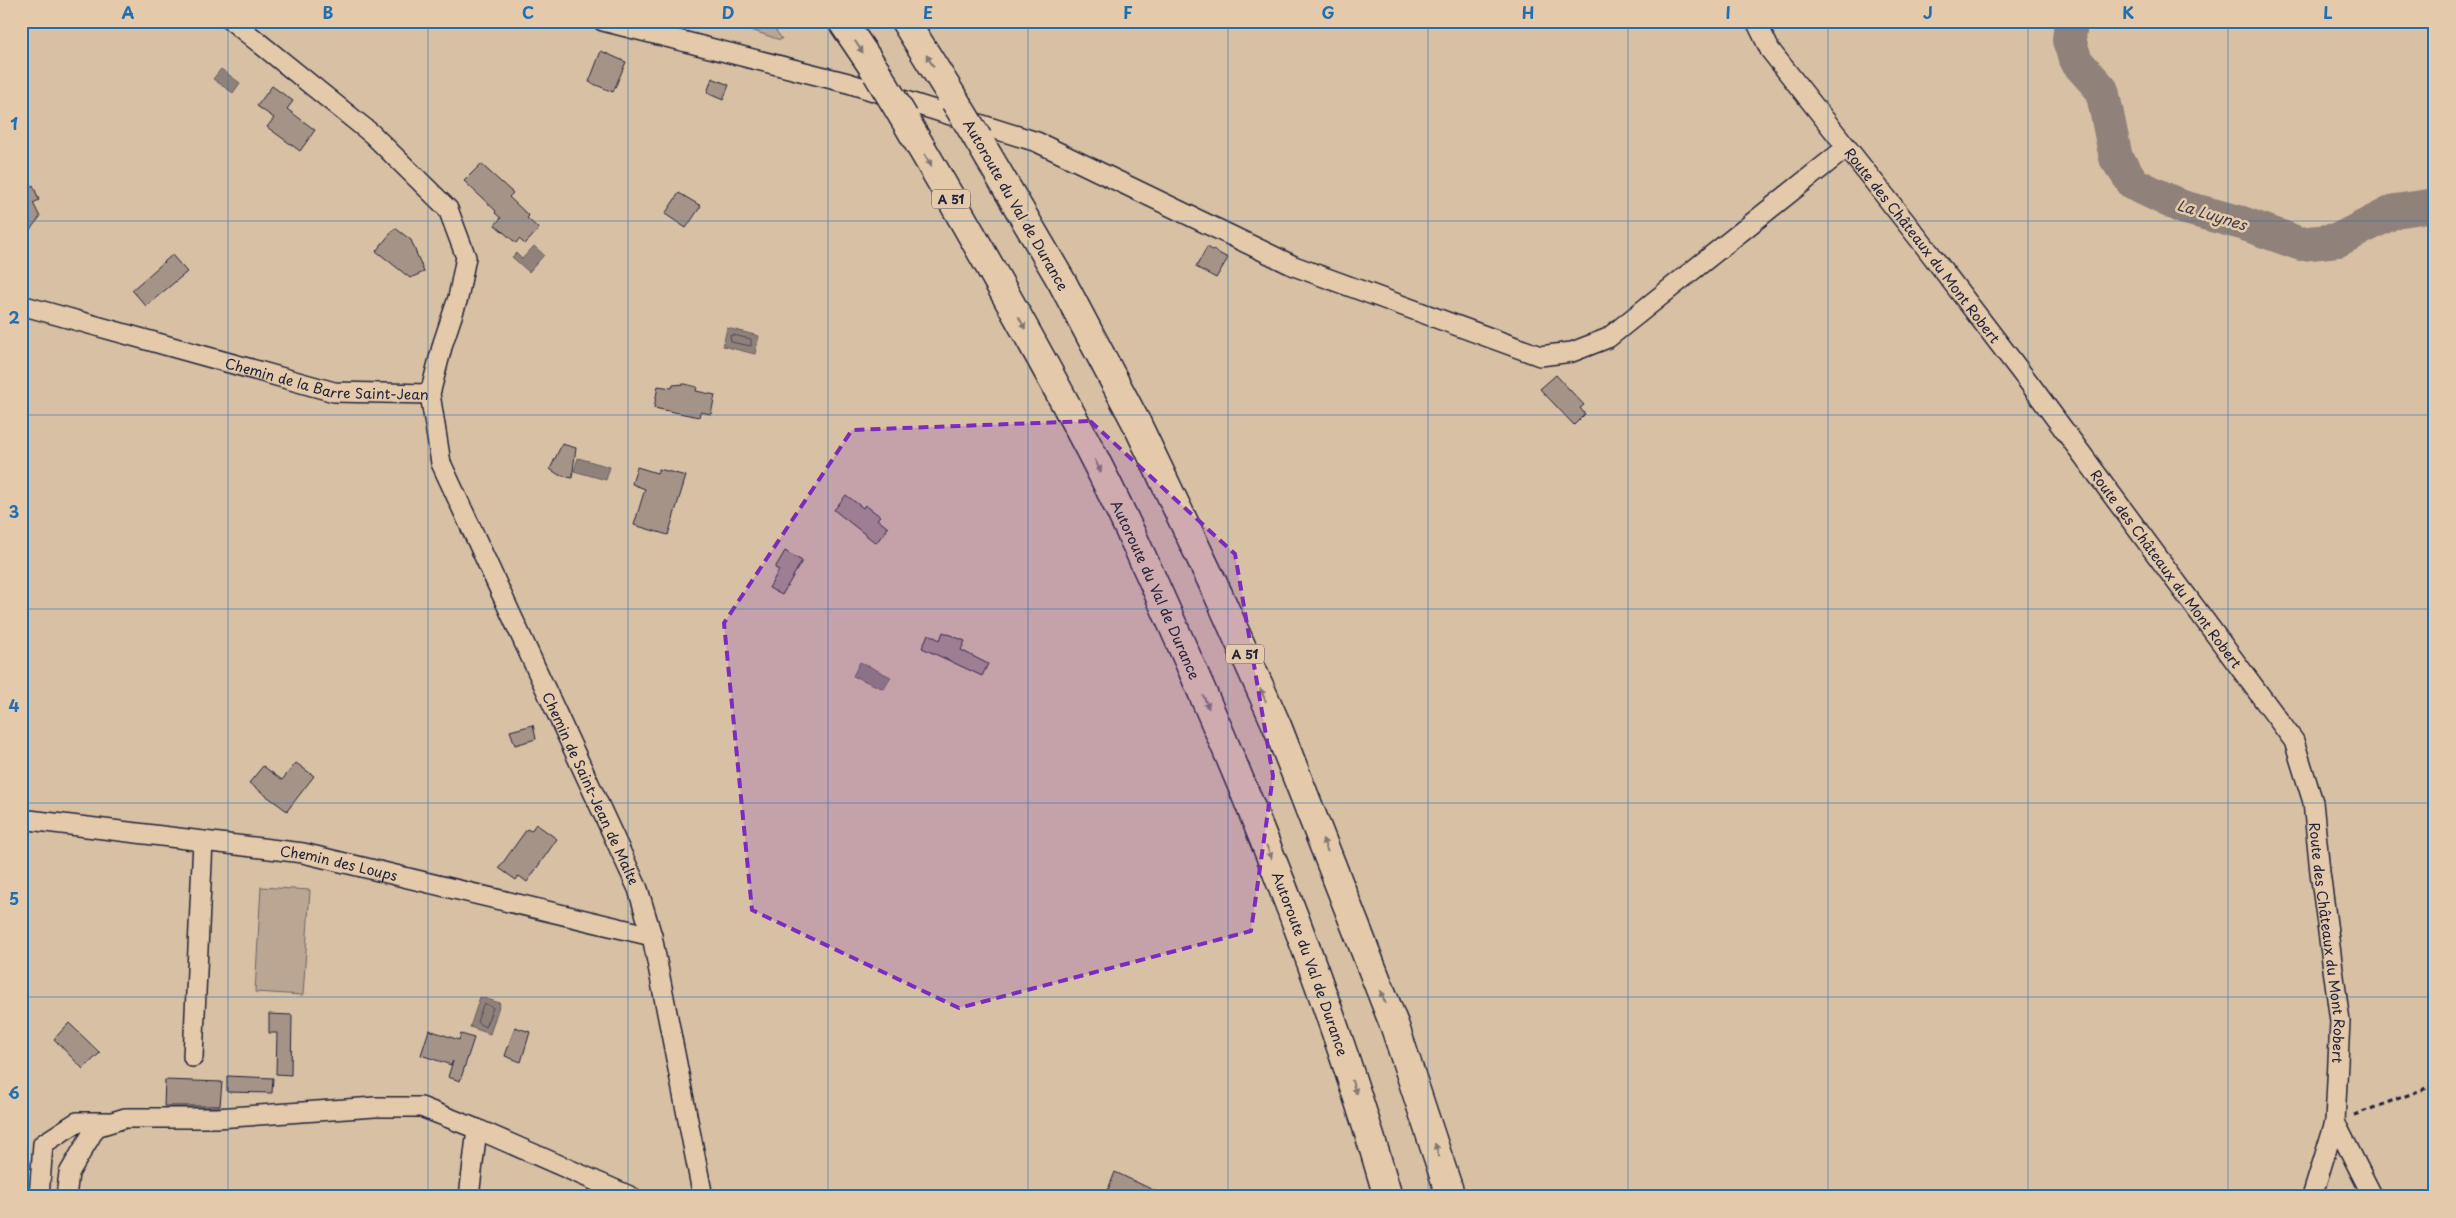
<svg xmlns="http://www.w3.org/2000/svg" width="2456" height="1218" viewBox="0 0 2456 1218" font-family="'Playpen Sans',sans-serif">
<rect width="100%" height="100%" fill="#d8c0a4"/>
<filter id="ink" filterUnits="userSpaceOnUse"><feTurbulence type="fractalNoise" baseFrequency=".02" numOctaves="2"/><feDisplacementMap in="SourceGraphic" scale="10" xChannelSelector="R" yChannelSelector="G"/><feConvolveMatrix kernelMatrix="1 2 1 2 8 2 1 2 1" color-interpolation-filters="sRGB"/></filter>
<g filter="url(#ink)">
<g fill="#baa693" stroke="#6e6467">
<path d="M725,21H769L782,39L780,40Z"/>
<path d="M261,887L310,890L303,995L255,992Z"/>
</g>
<g fill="#90827a" stroke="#645c61">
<path d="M221,69L240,83L233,93L213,79Z"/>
<path d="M534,246L544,255L529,272L512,257L516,253L522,259Z"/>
<path d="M727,328L759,336L755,354L723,346Z"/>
<path d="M578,458L610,467L606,480L574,471Z"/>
<path d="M860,662L891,677L884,689L853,676Z"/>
<path d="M480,997L500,1003L490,1034L470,1027Z"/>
</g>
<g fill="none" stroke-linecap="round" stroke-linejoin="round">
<g stroke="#4e4854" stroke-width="1">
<path d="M733,335L751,339V346L731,342L730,336Z"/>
<path d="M486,1004L493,1008L485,1027L477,1022L483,1005Z"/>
</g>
<path stroke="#90827a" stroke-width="34" d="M2071,21L2069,40L2076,61L2102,90L2116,158L2134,184L2182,207L2242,223L2301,244L2338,240L2395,211L2435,205"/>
</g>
<g fill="#a69387" stroke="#22223b">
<path d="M601,51L626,62L613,92L589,82Z"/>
<path d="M712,78L729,85L723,100L707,93Z"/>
<path d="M272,86L293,101L287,109L315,130L300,151L267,127L274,118L257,106Z"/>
<path d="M481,164L513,193L509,197L529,216L527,218L539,229L525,244L519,239L516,243L495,225L501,218L495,213L496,211L464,181Z"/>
<path d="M21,177L27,189L33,185L39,200L33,203L40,217L21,241Z"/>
<path d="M679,193L701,206L686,228L665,214Z"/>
<path d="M395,228L411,240L424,272L410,278L376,251Z"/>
<path d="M1207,247L1228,258L1216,278L1196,267Z"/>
<path d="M172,255L187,272L146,306L132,290Z"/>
<path d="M1556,375L1584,405L1580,408L1585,414L1574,425L1540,389Z"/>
<path d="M685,384L697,387L696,391L715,395L711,414L700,412L699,417L654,408L658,386L672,388L673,385Z"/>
<path d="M562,444L576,448L572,478L559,475L550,469Z"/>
<path d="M637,467L657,473L659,469L686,476L668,535L634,525L645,489L632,484Z"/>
<path d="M846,495L863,508L865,505L880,516L877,519L888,528L876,543L834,510Z"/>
<path d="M785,551L802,561L782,595L769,588L779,570L775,568Z"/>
<path d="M943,632L965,641L961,650L988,664L982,676L922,648L928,634L940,640Z"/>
<path d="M533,725L536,739L515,745L510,731Z"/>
<path d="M296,763L314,776L287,811L249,783L263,766L282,780Z"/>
<path d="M536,824L557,839L527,882L519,876L516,880L499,868L527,829L531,831Z"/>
<path d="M269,1014L292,1015L291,1075L276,1074L277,1033H269Z"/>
<path d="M69,1023L100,1053L83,1069L54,1039Z"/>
<path d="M515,1027L530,1032L521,1062L505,1056Z"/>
<path d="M429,1030L459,1040L461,1034L474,1038L460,1081L448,1077L453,1061L451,1065L421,1055Z"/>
<path d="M227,1076L273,1078L272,1093L227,1092Z"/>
<path d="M165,1080L222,1082L220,1106H164Z"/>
<path d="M1115,1172L1168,1197H1105Z"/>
</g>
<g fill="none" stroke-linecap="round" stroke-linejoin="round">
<defs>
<g id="minor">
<path id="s1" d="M232,21L372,134L448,209L466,257L458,298L443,343L430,394L441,463L638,889L652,936L703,1197"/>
<path d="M603,21L848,83L1037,142L1294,266L1540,356L1572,352L1608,338L1846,148"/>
<path id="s2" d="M1756,21L1770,50L1923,244L2030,384L2294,741L2313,802L2320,872L2340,1021L2335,1122L2373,1197"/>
<path id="s3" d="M21,305L334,392L430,394"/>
<path id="s4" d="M21,819L303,853L652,936"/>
<path d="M193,1057L203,841"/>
<path d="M39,1197L43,1144L77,1122H109"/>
<path d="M66,1197L69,1173L96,1127L125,1118H217L375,1107H421L477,1129L632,1197"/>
<path d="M469,1197L477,1129"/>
<path d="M2312,1197L2335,1122"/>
</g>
<g id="motorway">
<path d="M842,21L877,73"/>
<path d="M905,21L955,101"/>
<path id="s5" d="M904,118C968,227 1031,337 1090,450C1131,529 1167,612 1203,694C1274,857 1339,1025 1388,1197"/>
<path d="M978,139L1062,282L1137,424L1218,594L1277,726L1395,1027L1451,1197"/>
</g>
</defs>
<use href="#minor" stroke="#22223b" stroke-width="22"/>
<use href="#motorway" stroke="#22223b" stroke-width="31"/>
<path stroke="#22223b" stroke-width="3" stroke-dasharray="5 4" stroke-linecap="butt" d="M2354,1115L2435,1085"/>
<use href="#minor" stroke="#e4caab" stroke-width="19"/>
<use href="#motorway" stroke="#e4caab" stroke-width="28"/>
<defs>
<g id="motorway-bridge">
<path d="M877,73L904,118"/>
<path d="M955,101L978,139"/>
</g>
</defs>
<use href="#motorway-bridge" stroke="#22223b" stroke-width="31" stroke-linecap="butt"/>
<use href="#motorway-bridge" stroke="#e4caab" stroke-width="28"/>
</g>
<defs><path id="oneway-solid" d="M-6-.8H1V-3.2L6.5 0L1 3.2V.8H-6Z" transform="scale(1.25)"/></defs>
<g fill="#837673">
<use href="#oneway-solid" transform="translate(859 47) rotate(56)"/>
<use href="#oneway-solid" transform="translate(930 61) rotate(-122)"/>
<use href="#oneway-solid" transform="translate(928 160) rotate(60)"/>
<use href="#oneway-solid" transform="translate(1022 323) rotate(62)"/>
<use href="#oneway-solid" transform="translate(1098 466) rotate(64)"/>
<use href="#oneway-solid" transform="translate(1263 695) rotate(-114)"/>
<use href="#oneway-solid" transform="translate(1206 702) rotate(67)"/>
<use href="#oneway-solid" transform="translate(1325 845) rotate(-111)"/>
<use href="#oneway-solid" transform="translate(1269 852) rotate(69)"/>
<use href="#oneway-solid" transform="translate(1383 997) rotate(-112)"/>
<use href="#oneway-solid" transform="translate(1354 1087) rotate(72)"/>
<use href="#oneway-solid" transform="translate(1437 1150) rotate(-107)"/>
</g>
</g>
<path fill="#7b2cbf" fill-opacity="0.2" stroke="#7b2cbf" stroke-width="4" stroke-dasharray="10 6" stroke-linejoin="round" d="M1090,421L1235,554L1273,776L1251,931L959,1008L752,910L724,623L852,430Z"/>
<path fill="none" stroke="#1f6fb2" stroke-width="1" stroke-opacity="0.55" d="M228,21V1197M428,21V1197M628,21V1197M828,21V1197M1028,21V1197M1228,21V1197M1428,21V1197M1628,21V1197M1828,21V1197M2028,21V1197M2228,21V1197M21,221H2435M21,415H2435M21,609H2435M21,803H2435M21,997H2435"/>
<g text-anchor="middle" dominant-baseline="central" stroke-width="5" stroke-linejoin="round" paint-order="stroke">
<g fill="#e4caab" stroke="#5c545d" stroke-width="1">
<rect x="932" y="189.5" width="38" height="19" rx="4"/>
<rect x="1226" y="644.5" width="38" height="19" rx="4"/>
</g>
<g font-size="12" font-weight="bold" fill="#22223b">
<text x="951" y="199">A 51</text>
<text x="1245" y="654">A 51</text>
</g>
<g font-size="14" fill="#22223b" stroke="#e4caab">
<text transform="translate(1016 205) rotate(60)">Autoroute du Val de Durance</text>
<text stroke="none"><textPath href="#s2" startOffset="280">Route des Châteaux du Mont Robert</textPath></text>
<text stroke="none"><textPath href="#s3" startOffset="316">Chemin de la Barre Saint-Jean</textPath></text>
<text stroke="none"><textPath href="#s2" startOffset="685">Route des Châteaux du Mont Robert</textPath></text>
<text stroke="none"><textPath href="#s5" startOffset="535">Autoroute du Val de Durance</textPath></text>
<text stroke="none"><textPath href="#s1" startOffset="908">Chemin de Saint-Jean de Malte</textPath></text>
<text stroke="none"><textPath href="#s4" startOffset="321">Chemin des Loups</textPath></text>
<text stroke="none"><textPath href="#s2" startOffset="1105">Route des Châteaux du Mont Robert</textPath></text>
<text stroke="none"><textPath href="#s5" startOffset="940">Autoroute du Val de Durance</textPath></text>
</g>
<g font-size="15" font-style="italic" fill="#3e3a4b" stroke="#e4caab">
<text transform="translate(2212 214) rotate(17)">La Luynes</text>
</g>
</g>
<rect width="2456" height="1218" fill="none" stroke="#e4caab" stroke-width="55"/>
<rect x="28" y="28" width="2400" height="1162" fill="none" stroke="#1f6fb2" stroke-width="2"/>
<g font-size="16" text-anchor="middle" font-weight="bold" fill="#1f6fb2">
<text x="128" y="19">A</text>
<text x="328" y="19">B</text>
<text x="528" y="19">C</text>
<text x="728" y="19">D</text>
<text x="928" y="19">E</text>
<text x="1128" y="19">F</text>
<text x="1328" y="19">G</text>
<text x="1528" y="19">H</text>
<text x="1728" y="19">I</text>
<text x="1928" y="19">J</text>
<text x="2128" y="19">K</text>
<text x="2328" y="19">L</text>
<text x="14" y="130">1</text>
<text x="14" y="324">2</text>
<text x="14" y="518">3</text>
<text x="14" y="712">4</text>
<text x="14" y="905">5</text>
<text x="14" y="1099">6</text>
</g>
</svg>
